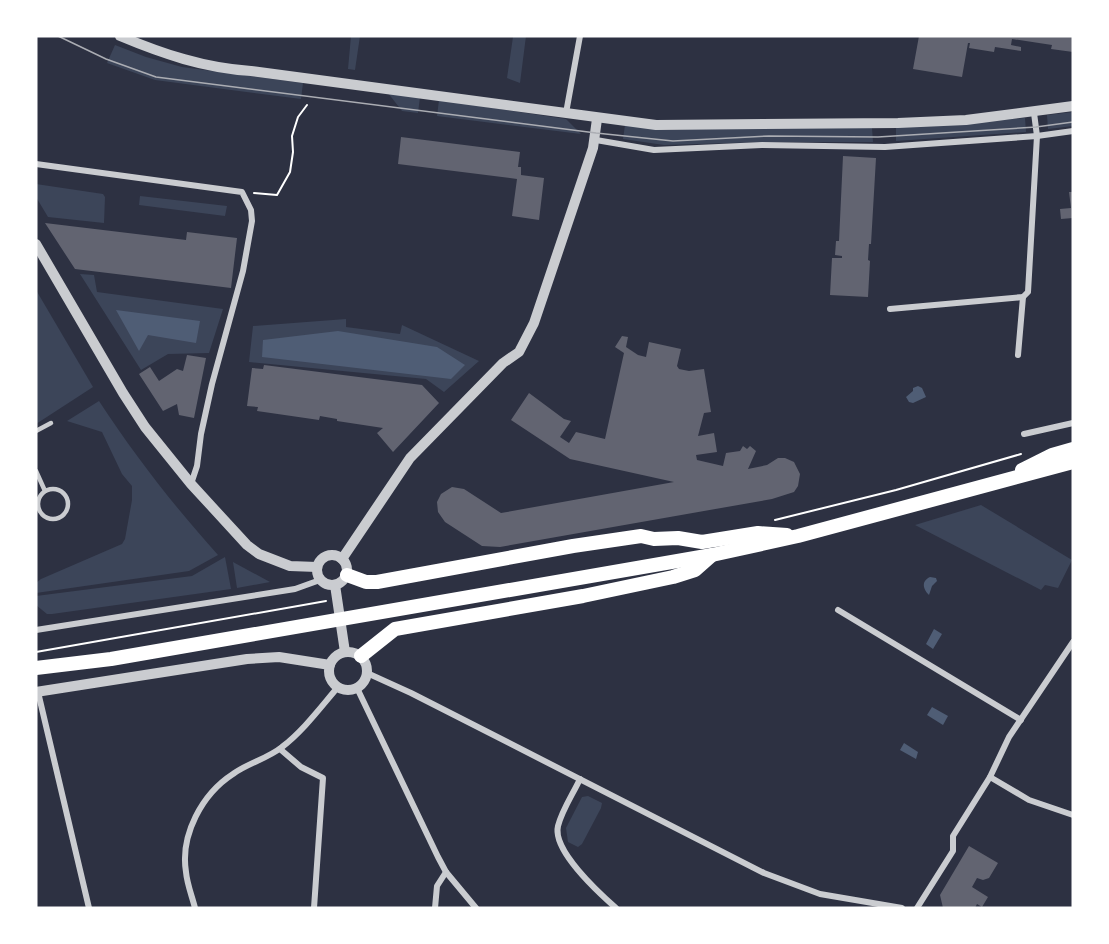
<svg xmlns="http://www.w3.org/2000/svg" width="1109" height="944" viewBox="0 0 1109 944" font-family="'PT Sans',sans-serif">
<rect width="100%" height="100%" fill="#2d3142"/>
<g fill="#3c4559">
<path d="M351,36H360L355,70L348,69Z"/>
<path d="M511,36H526L520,83L507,78L513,37Z"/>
<path d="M115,45L146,57L182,67L303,83L301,99L155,80L107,63Z"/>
<path d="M388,93L420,97L418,113L402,111Z"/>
<path d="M439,100L566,119L581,134L437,116Z"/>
<path d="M1073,112V126L1048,129L1047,115Z"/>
<path d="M1025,118L1026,132L896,141V127Z"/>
<path d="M625,125L667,130L765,126L872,128L873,142H768L664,145L623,139Z"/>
<path d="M36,184L103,194L105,197L104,223L48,217L36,197Z"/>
<path d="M140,196L227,206L225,216L139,205Z"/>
<path d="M80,274L94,275L97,292L223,309L209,353L168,354L141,370Z"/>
<path d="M36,290L93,387L36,424Z"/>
<path d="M346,319V327L400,334L402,325L479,361L444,392L426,379L249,362L253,326Z"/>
<path d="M99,401C135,456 174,506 218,555L189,571L36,593V583L41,579L122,544L125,539L132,500V486L122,474L102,432L67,421Z"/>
<path d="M981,505L1072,560L1058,588L1045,585L1041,590L915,525Z"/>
<path d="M225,557L231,589L52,614H47L36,605V596L192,576Z"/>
<path d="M233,562L270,582L237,588Z"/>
<path d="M588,796L602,803L601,808L582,844L578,847L568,842L566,828L582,797Z"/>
</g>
<g fill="#4f5d75">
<path d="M116,310L200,321L196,343L148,335L139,351Z"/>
<path d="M338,331L437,347L465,365L451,379L262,357L263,340Z"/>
<path d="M918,386L922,388L926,397L913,403L909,402L906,397L913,391V388Z"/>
<path d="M930,577L936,578L937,581L932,586L929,595C923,589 921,581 930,577Z"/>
<path d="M934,629L942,634L933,649L926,644Z"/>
<path d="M932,707L948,716L943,725L927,715Z"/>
<path d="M904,743L918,752L916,759L900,750Z"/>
</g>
<g fill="#626471">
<path d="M919,36H1073V52L1051,49L1052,45L1012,39L1011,45L1021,47V51L995,47L994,52L969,48L970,43H968L962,77L913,69Z"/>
<path d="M401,137L520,152L518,167H521V175L544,178L539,220L512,216L517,179L398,164Z"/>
<path d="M843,156L876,158L871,244H869L868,260L870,261L868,297L830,295L832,258H842V256L835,255L836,241H839Z"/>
<path d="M1069,192H1073V218L1061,219L1060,209L1071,208Z"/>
<path d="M45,223L186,240L187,232L237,238L231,288L75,269Z"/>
<path d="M622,336L628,337L626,347L638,355L646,357L649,342L681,349L677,366L679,369L689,371L704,369L711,412L704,413L698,436L714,433L717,452L696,455L697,460L723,466L726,453L740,451L743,446L747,449L750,446L756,451L748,469L767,465L778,458H785L794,462L800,474L798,486L794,492L772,499L500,547L482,546L445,522L438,512L437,502L441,494L452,487L464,489L501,513L674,482L570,459L511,420L529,393L564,419L571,421L560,437L569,443L576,432L605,439L624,353L615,347Z"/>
<path d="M187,355L206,358L194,418L179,415L177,404L163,411L139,374L150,367L159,381L177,369L183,371Z"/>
<path d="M264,365L422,385L439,403L393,452L377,433L383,428L337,421V419L320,416L319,420L257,411L258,407L247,406L252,368L263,369Z"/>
<path d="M969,846L998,863L989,878L983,880L977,878L972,887L988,897L982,907L977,904L975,908H943L940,895Z"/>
</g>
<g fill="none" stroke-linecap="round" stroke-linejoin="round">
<g stroke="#fff" stroke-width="2">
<path d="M254,193L277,195L290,172L293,152L292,136L298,117L307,105"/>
<path d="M775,520L896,490L1021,454"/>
<path d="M36,652L326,601"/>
</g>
<g stroke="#caccd0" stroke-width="4.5">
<path d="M36,431L51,423"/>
<path d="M36,471L45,491"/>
<circle cx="53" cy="504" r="15"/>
</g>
<g stroke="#caccd0" stroke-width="6">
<path d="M566,113L580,36"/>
<path d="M596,140L654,150L762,145L885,147L1037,136L1073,131"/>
<path d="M36,164L242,192L251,210L252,221L243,271L212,384L201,434L197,466L191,484"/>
<path d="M890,309L1023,297L1028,292L1037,136L1034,113"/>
<path d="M1018,355L1023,297"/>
<path d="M1024,434L1073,423"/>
<path d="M838,610L1021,720"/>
<path d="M36,630L295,589L320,580"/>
<path d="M367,673L411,693L764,873L820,894L902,908"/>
<path d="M357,688L438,857L446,872L476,908"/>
<path d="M38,692L89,908"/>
<path d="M280,749L301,767L323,778L314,908"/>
<path d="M990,777L1029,800L1073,815"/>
<path d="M580,779C573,794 562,810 558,826C552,850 599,893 616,908"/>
<path d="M195,908C192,896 187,884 186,872C180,835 202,794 233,774C248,763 267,759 282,747C303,731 320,708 338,687"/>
<path d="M435,908L437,886L446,872"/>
<path d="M917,908L953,851V836L990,777L1009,737L1073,642"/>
</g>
<g stroke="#caccd0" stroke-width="10">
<path d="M120,36C163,54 204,68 251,71L656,125L898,123L966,120L1073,106"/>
<path d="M36,244L123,393L145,427L191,484L247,545L259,554L290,566L317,567"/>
<circle cx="332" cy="570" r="15"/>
<path d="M342,559L410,458L503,363L519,352L534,323L593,148L597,119"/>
<path d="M335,585L345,652"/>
<circle cx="348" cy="671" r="19"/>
<path d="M36,692L247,659L279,657L330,665"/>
</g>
<g stroke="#fff" stroke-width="14">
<path d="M1022,470L1052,455L1073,449"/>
<path d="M347,575L366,582H377L573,546L641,536L654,539L678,538L702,542L758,533L787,535"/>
<path d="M361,656L395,629L583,596L673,577L695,570L712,555"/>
<path d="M36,668L111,659L712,555L798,536L1073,462"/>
</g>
<path stroke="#abadb3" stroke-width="1.5" d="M58,36L106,59L156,77L596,133L673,141L769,136L878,137L1036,127L1073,122"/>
</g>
<rect width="1109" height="944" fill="none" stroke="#ffffff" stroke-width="75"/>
</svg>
